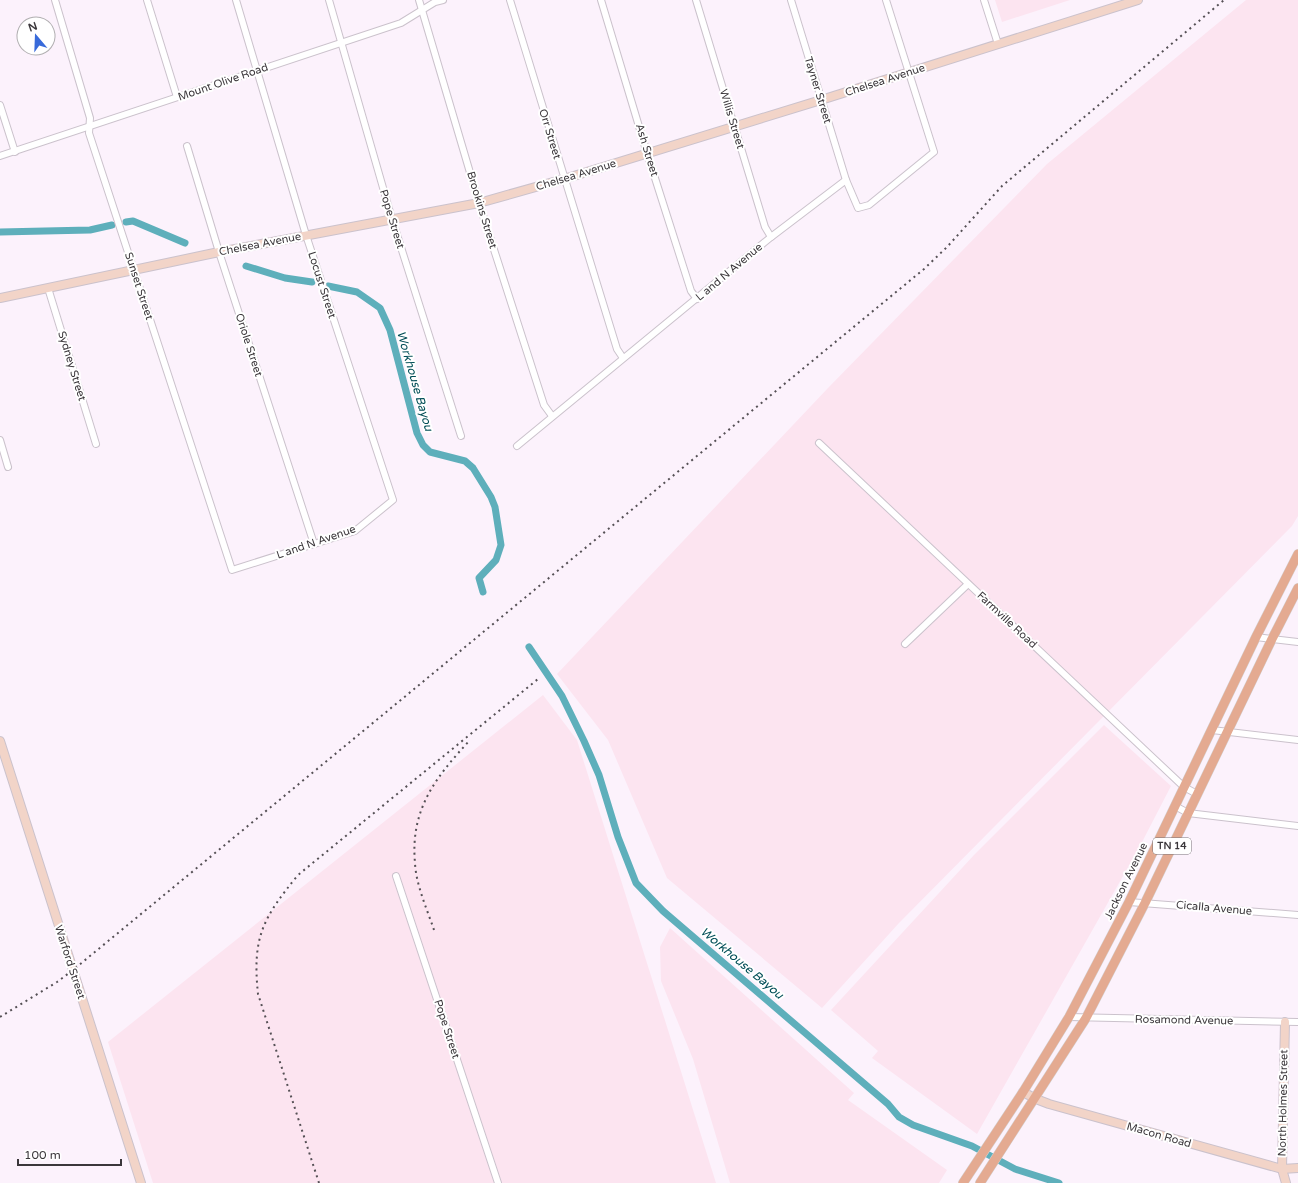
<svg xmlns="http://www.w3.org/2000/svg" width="1298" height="1183" viewBox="0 0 1298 1183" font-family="'Varela Round',sans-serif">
<rect width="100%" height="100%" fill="#fcf2fc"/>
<g fill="#fce4f0">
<path d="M995,0H1070L1002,22Z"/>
<path d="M1246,0H1298V516L1292,526L899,923L822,1008L667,878L608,740L557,674L828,388L1047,164Z"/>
<path d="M543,695L577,740L716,1183H153L108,1042Z"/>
<path d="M1104,725L1171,786L1140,846L977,1134L872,1058L878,1051L831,1010L974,855Z"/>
<path d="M670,928L854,1093L848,1100L947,1170L939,1183H730L693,1059L661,981L660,947Z"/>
</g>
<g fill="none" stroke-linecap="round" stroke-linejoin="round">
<g stroke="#5eafbb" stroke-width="7">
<path d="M126,222L133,221L185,243"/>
<path d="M0,232L90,230L112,225"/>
<path d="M246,266L285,278L312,282"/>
<path d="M328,286L357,292L380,308L390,330L417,433L423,445L430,452L465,461L473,468L491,497L495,507L501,545L496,560L479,578L483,592"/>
<path d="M529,647L562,696L584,741L599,775L618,837L636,883L663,911L888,1104L899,1117L913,1125L972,1146L1015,1169L1059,1183"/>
</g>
<defs>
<g id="street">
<path d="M55,0L90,118L89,133L232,570L355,531L393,500L306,235L236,0"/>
<path d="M147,0L177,97"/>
<path d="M329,0L392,219L461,436"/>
<path d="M419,0L479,203L544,405L552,416"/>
<path d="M510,0L617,349L623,358"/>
<path d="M601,0L647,153L691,291L697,299"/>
<path d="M696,0L765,227L771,237"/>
<path d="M791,0L846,180L858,208L869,205L934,152L886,0"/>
<path d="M984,0L998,44"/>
<path d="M0,105L15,152"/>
<path d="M187,146L219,252L314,544"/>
<path d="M0,156L401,23L435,2L443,0"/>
<path d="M48,288L96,444"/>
<path d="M0,440L8,467"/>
<path d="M819,443L1184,787L1197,794"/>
<path d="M517,446L771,237L846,180"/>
<path d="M1256,637L1298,642"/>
<path d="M905,644L968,584"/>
<path d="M1212,730L1298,740"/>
<path d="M1175,806L1188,813L1298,826"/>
<path d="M396,876L498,1183"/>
<path d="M1129,902L1298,915"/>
<path d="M1069,1017L1298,1022"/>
</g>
<g id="secondary">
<path d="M0,298L219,252L479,203L564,179L821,100L1138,0"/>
<path d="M0,741L141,1183"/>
<path d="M1285,1022L1282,1169L1286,1183"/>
<path d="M1023,1092L1036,1099L1049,1104L1282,1169L1298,1168"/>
</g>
<g id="primary">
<path d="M963,1183L1023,1092L1069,1017L1129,902L1256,637L1298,554"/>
<path d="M980,1183L1086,1018L1145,903L1272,639L1298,588"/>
</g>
</defs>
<use href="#street" stroke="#cbc2cc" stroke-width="8"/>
<use href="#secondary" stroke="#cbc2cc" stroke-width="10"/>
<use href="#primary" stroke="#d4d3d4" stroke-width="10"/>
<use href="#street" stroke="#fff" stroke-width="6"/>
<use href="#secondary" stroke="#f2d4c8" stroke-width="8"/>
<use href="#primary" stroke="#e4aa91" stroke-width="9"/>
<g stroke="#555055" stroke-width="2" stroke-dasharray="2 4" stroke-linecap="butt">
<path d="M434,930C427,909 416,885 415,863C410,809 436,777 470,740"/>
<path d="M0,1017L57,982L73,970L924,269L947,247L1002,186L1224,0"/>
<path d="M319,1183L258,994C252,937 263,918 298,875L538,679"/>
</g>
</g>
<g text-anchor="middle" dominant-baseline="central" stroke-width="4" stroke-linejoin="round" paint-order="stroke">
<rect fill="#fff" stroke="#767376" stroke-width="1" x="1153" y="838" width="38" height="16" rx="3"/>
<g font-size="10" font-weight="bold" fill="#3b373b">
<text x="1172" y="846">TN 14</text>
</g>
<g font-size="11" fill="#3b373b" stroke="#fff">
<text transform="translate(885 80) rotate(-18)">Chelsea Avenue</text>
<text transform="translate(223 82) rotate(-19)">Mount Olive Road</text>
<text transform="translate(818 90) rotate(73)">Tayner Street</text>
<text transform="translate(732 119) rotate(73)">Willis Street</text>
<text transform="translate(550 134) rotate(73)">Orr Street</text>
<text transform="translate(647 150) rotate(73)">Ash Street</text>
<text transform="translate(576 175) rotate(-17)">Chelsea Avenue</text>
<text transform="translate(482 210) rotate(73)">Brookins Street</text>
<text transform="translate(392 219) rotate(73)">Pope Street</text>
<text transform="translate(260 244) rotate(-11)">Chelsea Avenue</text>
<text transform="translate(729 272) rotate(-40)">L and N Avenue</text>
<text transform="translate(322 285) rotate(72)">Locust Street</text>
<text transform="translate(139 286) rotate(72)">Sunset Street</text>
<text transform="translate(249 345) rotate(72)">Oriole Street</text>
<text transform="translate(72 366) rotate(73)">Sydney Street</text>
<text transform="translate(316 542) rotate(-19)">L and N Avenue</text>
<text transform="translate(1007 620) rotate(43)">Farmville Road</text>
<text transform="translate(1126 881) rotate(-64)">Jackson Avenue</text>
<text transform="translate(1214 908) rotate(5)">Cicalla Avenue</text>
<text transform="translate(70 962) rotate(72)">Warford Street</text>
<text transform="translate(1184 1020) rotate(1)">Rosamond Avenue</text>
<text transform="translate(447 1029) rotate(72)">Pope Street</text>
<text transform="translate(1283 1103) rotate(-89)">North Holmes Street</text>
<text transform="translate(1159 1135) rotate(16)">Macon Road</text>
</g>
<g font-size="12" font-style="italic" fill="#004d56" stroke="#fff">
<text transform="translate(415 381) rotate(74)">Workhouse Bayou</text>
<text transform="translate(742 963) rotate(40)">Workhouse Bayou</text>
</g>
</g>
<g transform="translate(36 36) rotate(341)"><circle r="19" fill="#ffffff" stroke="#b1afb1"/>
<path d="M0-3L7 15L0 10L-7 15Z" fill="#386ada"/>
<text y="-6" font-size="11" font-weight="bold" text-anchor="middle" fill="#3b373b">N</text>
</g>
<path d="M18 1159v6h103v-6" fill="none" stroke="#3b373b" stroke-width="2"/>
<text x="24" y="1159" font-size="12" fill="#3b373b" stroke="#ffffff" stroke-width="3" paint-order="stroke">100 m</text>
</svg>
